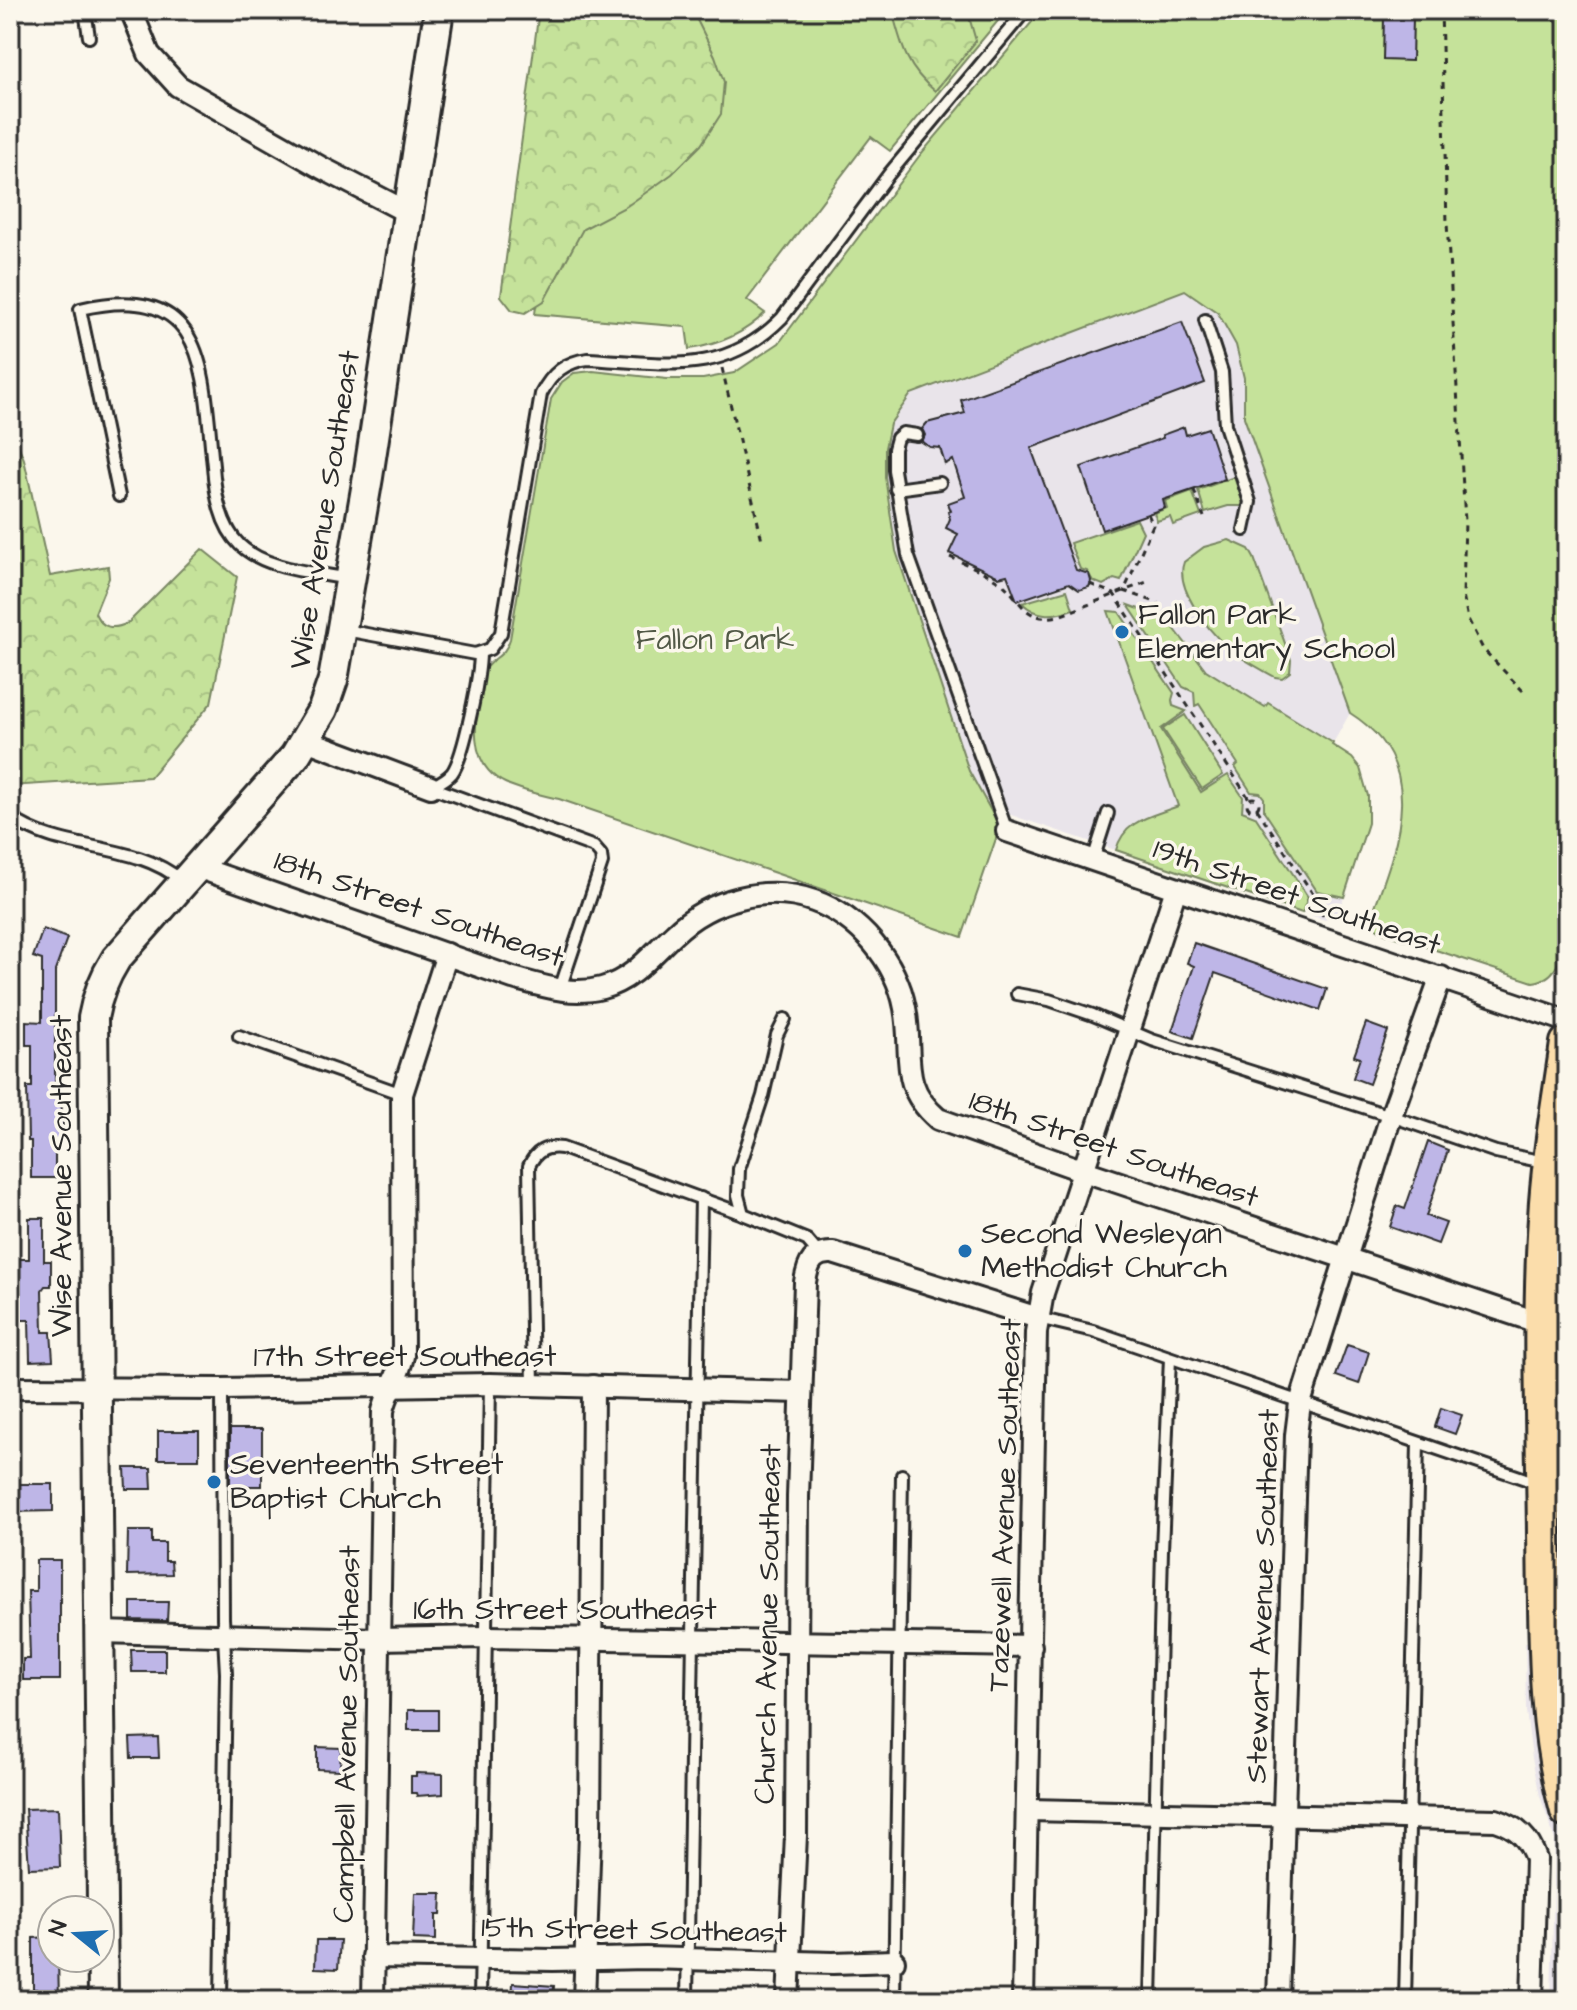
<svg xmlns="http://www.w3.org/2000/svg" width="1577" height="2010" viewBox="0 0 1577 2010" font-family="'Architects Daughter',sans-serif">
<defs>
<pattern id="forest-crowns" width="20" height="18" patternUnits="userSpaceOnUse" patternTransform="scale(2)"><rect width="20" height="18" fill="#c5e29a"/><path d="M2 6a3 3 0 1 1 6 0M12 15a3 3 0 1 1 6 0" fill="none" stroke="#a9c285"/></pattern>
</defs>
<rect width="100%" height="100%" fill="#fbf7ec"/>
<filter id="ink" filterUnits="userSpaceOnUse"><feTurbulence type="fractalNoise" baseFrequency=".0125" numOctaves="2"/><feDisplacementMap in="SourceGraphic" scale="16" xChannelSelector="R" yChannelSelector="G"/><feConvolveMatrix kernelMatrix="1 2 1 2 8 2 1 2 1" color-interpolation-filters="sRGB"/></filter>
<g filter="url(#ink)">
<g fill="#e9e4ea">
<path d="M1185,290L1218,313L1236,345L1244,378V418L1350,713L1332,745L1352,758L1360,768L1368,796V823L1339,912L1325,920L990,808L969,771L896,551L885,477V448L890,424L911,394Z"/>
<path d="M1525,1642L1567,1644V2000H1551L1555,1840L1540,1796L1532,1758L1526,1711Z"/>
</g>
<g fill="#c5e29a" stroke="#788662" stroke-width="2">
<path d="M572,10H1007L890,151L871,137L747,300L765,313C743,335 718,345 689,349L686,327L535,314Z"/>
<path d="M1042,10H1567V913C1563,939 1566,978 1533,982L1384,933L1372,925L1371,917C1398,844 1431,764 1350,713L1244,417V378L1236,345L1218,313L1185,290L911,394L890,424L885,448V477L896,551L969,771L1000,827L962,937L559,799C541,795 522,791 505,783C461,762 478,706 485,669C494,656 505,657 510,639L551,399L562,382L574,373L593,371L667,379H703L734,373L779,343L920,155Z"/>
<path d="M1234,477L1244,506H1228L1205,513L1198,490Z"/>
<path d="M1192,491L1201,515L1173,525L1170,517L1157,521L1154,513L1167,508L1165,501Z"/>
<path d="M1137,520L1143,532L1121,581L1114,579L1103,585L1093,581L1087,571L1080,569L1070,543Z"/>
<path d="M1229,540L1249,549L1254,558L1291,660L1290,672L1282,678L1275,677C1259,668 1241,659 1227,647C1208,630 1174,587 1184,562L1204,547Z"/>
<path d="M1067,590L1073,609C1054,616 1038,618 1022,603Z"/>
<path d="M1128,605L1167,619L1206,670L1265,707L1268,703L1333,743L1332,745L1352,758L1360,768L1368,796V823L1344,897L1317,891L1264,811V798L1260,793L1251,792L1235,767L1238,764L1199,704L1195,706L1194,692L1183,687Z"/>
<path d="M1108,611L1119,612L1174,693L1172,700L1173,706L1186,711L1161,729L1201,792L1228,775L1243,797L1242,811L1255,816L1308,897L1302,913L1116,850C1125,819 1151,817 1178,806Z"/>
<path d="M1185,715L1223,775L1202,789L1163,729Z"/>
</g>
<g fill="url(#forest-crowns)" stroke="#788662" stroke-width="2">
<path d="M539,10H692L715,56L724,82L721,114L701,145L672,174L627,206L583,229L544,301L525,313L512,310L501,296Z"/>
<path d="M892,10H967L976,41L935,91C906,68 901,44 892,10Z"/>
<path d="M10,426L24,459L50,576L108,566L109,578L95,613C102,629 113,630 128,623L202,549L237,577L211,703L150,777L10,786Z"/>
</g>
<g fill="#beb6e7" stroke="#2b2b2b" stroke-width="2">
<path d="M1384,17H1413L1412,61L1383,60Z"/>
<path d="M1182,322L1205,383L1031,448L1076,570L1089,574L1091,581L1089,587L1079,590L1069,583L1017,601L1007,575L999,577L949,553L958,534L946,528L950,519L948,512L951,511L948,503L965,497L953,460L945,464L940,448L930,447L922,442L925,435L922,429L927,423L965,413L961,400Z"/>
<path d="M1184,427L1186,435L1208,428L1225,479L1163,500L1165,508L1102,530L1081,467L1163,438L1162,435Z"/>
<path d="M43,929L67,938L55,971V1086H60L64,1141H55V1178H31V1141H28L27,1087H32V1045H26V1021L42,1022V960L33,957Z"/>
<path d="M1194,943L1327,989L1320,1010L1215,973L1193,1038L1172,1031L1194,966L1187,963Z"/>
<path d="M1366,1023L1388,1031L1369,1084L1353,1078L1360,1058L1354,1056Z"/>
<path d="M1428,1142L1448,1150L1426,1216L1446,1223L1438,1244L1390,1227L1397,1206L1405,1209Z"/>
<path d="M29,1218H44V1261H51V1286H45L42,1290L43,1332H51L53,1360L30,1361L29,1320H20V1290H11L10,1259H29Z"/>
<path d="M1347,1345L1369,1352L1359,1384L1336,1376Z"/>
<path d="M1441,1408L1462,1415L1455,1434L1435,1427Z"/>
<rect x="230" y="1429" width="32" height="57"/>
<rect x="158" y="1431" width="41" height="28"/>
<path d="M125,1468H151L152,1489H126Z"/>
<path d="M10,1484H53V1511L10,1512Z"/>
<path d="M128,1531H152V1543H165V1561H171L172,1574L127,1575Z"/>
<path d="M36,1560H60V1680H23V1659H30L28,1591H36Z"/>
<path d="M131,1602H168L167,1621L131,1620Z"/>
<path d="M131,1650H165V1672H132Z"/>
<rect x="408" y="1710" width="30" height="20"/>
<path d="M158,1737L159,1758H131L130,1738Z"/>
<path d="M317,1747L341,1748L340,1770L317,1769Z"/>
<path d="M416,1773L443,1774V1794L417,1796L416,1793H411V1776H416Z"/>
<path d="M58,1808L60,1867L29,1868L25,1809Z"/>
<path d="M415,1893H442L441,1915H436V1940L413,1939Z"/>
<path d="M52,1937V1958H58L59,2000H36V1989H33V1938Z"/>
<path d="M316,1940H340L338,1969L315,1968Z"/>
<path d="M513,1983L554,1986L553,2000H512Z"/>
</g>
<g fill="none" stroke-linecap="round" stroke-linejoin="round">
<defs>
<g id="lane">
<path d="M85,10L89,37"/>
<path d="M1205,320L1222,372L1225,425L1250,502L1244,530"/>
<path d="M917,435L903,433L897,438L894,449V470L908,555L1007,831"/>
<path d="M896,489L940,483"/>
<path d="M119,496L80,309C209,279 203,372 213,466C215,493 220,526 240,545C267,570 314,572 349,579"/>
<path d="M345,630L475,654L490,649L501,633L541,394C552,373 565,362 588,359C664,363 723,378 782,318L889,174L1026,10"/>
<path d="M431,787L594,847L601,855L602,863L560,989"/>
<path d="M431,787C439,783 446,780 452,773C464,757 480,675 480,653"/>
<path d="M10,817C62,854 133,840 182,881"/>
<path d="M1093,860L1108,813"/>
<path d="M1017,994L1049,1000L1093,1015L1152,1040L1391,1116L1496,1152L1544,1162"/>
<path d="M785,1019L777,1035L763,1096L739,1169L738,1195L743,1214L807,1240L819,1254"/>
<path d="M239,1036L402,1094"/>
<path d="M1038,1318L1093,1331L1537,1483"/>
<path d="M533,1385L529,1166C536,1151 545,1146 562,1148L743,1214"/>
<path d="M221,2000L226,1673L223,1618L222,1389"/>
<path d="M480,2000L490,1384"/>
<path d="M687,2000C690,1733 697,1465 701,1198"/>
<path d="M894,2000L902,1475"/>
<path d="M1151,2000L1162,1550L1170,1358"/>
<path d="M1405,2000L1418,1444"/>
</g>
<g id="street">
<path d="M131,10L149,54L178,86L322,168L407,212"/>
<path d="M306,740L431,787"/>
<path d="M1007,831L1567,1021"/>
<path d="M197,867L513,978C543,986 571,996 602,988C633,980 652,954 674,934C710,899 767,884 814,901C859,917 896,961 905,1008C914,1053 897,1084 938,1119L1084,1171L1567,1332"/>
<path d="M10,1388L222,1389L490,1384L801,1392"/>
<path d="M99,1632L379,1639L486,1637L1031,1646"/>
<path d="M1028,1810L1496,1820C1517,1827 1529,1838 1536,1859L1532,2000"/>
<path d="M373,1957L553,1960L647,1958L833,1963L894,1961"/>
<path d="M373,2000L383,1411C387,1392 399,1376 403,1356L402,1094L447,954"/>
<path d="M584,2000L590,1833L593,1386"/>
<path d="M788,2000L796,1835L798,1497L805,1282C808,1263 813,1252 833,1253L1038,1318"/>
<path d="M1023,2000L1036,1332L1043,1293L1176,889"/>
<path d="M1278,2000L1296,1435L1300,1403L1391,1116L1441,977"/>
</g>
<path id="secondary" d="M103,2000L93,1018C97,995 104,978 116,959L295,756L323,709L333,680L368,477L439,10"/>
<path id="primary" d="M1567,1043C1559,1101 1548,1159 1545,1218C1538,1323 1543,1429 1544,1534C1546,1627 1542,1721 1567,1811"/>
</defs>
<use href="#lane" stroke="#2b2b2b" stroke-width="16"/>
<use href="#street" stroke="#2b2b2b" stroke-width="26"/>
<use href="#secondary" stroke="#2b2b2b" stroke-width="34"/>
<use href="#primary" stroke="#2b2b2b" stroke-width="38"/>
<g stroke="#2b2b2b" stroke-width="3" stroke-dasharray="6 6" stroke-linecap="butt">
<path d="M1441,10L1447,223L1465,521L1463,595L1468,619L1483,649L1523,691"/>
<path d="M722,368L762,540"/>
<path d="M1194,490L1204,517"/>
<path d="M1148,514L1153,525L1124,591L1158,603"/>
<path d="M950,557C966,564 983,571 997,580C1021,595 1021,624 1059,616L1147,582"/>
<path d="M1090,584L1114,594L1250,800"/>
<circle cx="1253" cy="804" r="6"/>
<path d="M1257,809L1313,894L1325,920"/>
</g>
<use href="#lane" stroke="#fbf7ec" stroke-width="10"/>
<use href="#street" stroke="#fbf7ec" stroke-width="20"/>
<use href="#secondary" stroke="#fbf7ec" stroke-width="28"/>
<use href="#primary" stroke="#fbddab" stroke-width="32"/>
</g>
</g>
<g fill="#1f6fb2" stroke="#fbf7ec" stroke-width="3">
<circle cx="1122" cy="632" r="8"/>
<circle cx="965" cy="1251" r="8"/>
<circle cx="214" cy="1482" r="8"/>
</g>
<g text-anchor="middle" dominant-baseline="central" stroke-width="7" stroke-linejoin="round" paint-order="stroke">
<g font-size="30" fill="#2b2b2b" stroke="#fbf7ec">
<text transform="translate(325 510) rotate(-81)">Wise Avenue Southeast</text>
<text transform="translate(1297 897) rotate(19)">19th Street Southeast</text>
<text transform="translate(419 909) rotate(19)">18th Street Southeast</text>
<text transform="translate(1114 1149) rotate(19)">18th Street Southeast</text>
<text transform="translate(62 1176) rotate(-90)">Wise Avenue Southeast</text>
<text x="405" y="1357">17th Street Southeast</text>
<text transform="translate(1005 1505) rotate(-88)">Tazewell Avenue Southeast</text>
<text transform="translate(1263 1596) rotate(-88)">Stewart Avenue Southeast</text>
<text x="565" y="1610">16th Street Southeast</text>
<text transform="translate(768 1624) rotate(-89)">Church Avenue Southeast</text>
<text transform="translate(347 1734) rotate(-89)">Campbell Avenue Southeast</text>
<text transform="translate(634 1930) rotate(1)">15th Street Southeast</text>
</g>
<g font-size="30" fill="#2b2b2b" stroke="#fbf7ec" text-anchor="start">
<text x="1138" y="615">Fallon Park<tspan x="1138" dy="34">Elementary School</tspan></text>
<text x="981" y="1234">Second Wesleyan<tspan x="981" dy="34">Methodist Church</tspan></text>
<text x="230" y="1465">Seventeenth Street<tspan x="230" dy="34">Baptist Church</tspan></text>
</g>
<g font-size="30" fill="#525947" stroke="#fbf7ec">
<text x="715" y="640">Fallon Park</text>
</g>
</g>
<rect width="1577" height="2010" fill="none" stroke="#fbf7ec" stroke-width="40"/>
<rect x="20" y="20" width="1537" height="1970" fill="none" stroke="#2b2b2b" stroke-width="3" filter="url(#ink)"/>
<g transform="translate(76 1934) rotate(288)"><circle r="38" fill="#fbf7ec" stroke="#a8a59f" stroke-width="2"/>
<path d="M0-6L14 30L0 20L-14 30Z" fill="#1f6fb2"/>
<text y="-12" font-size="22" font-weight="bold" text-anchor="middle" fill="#2b2b2b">N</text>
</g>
</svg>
